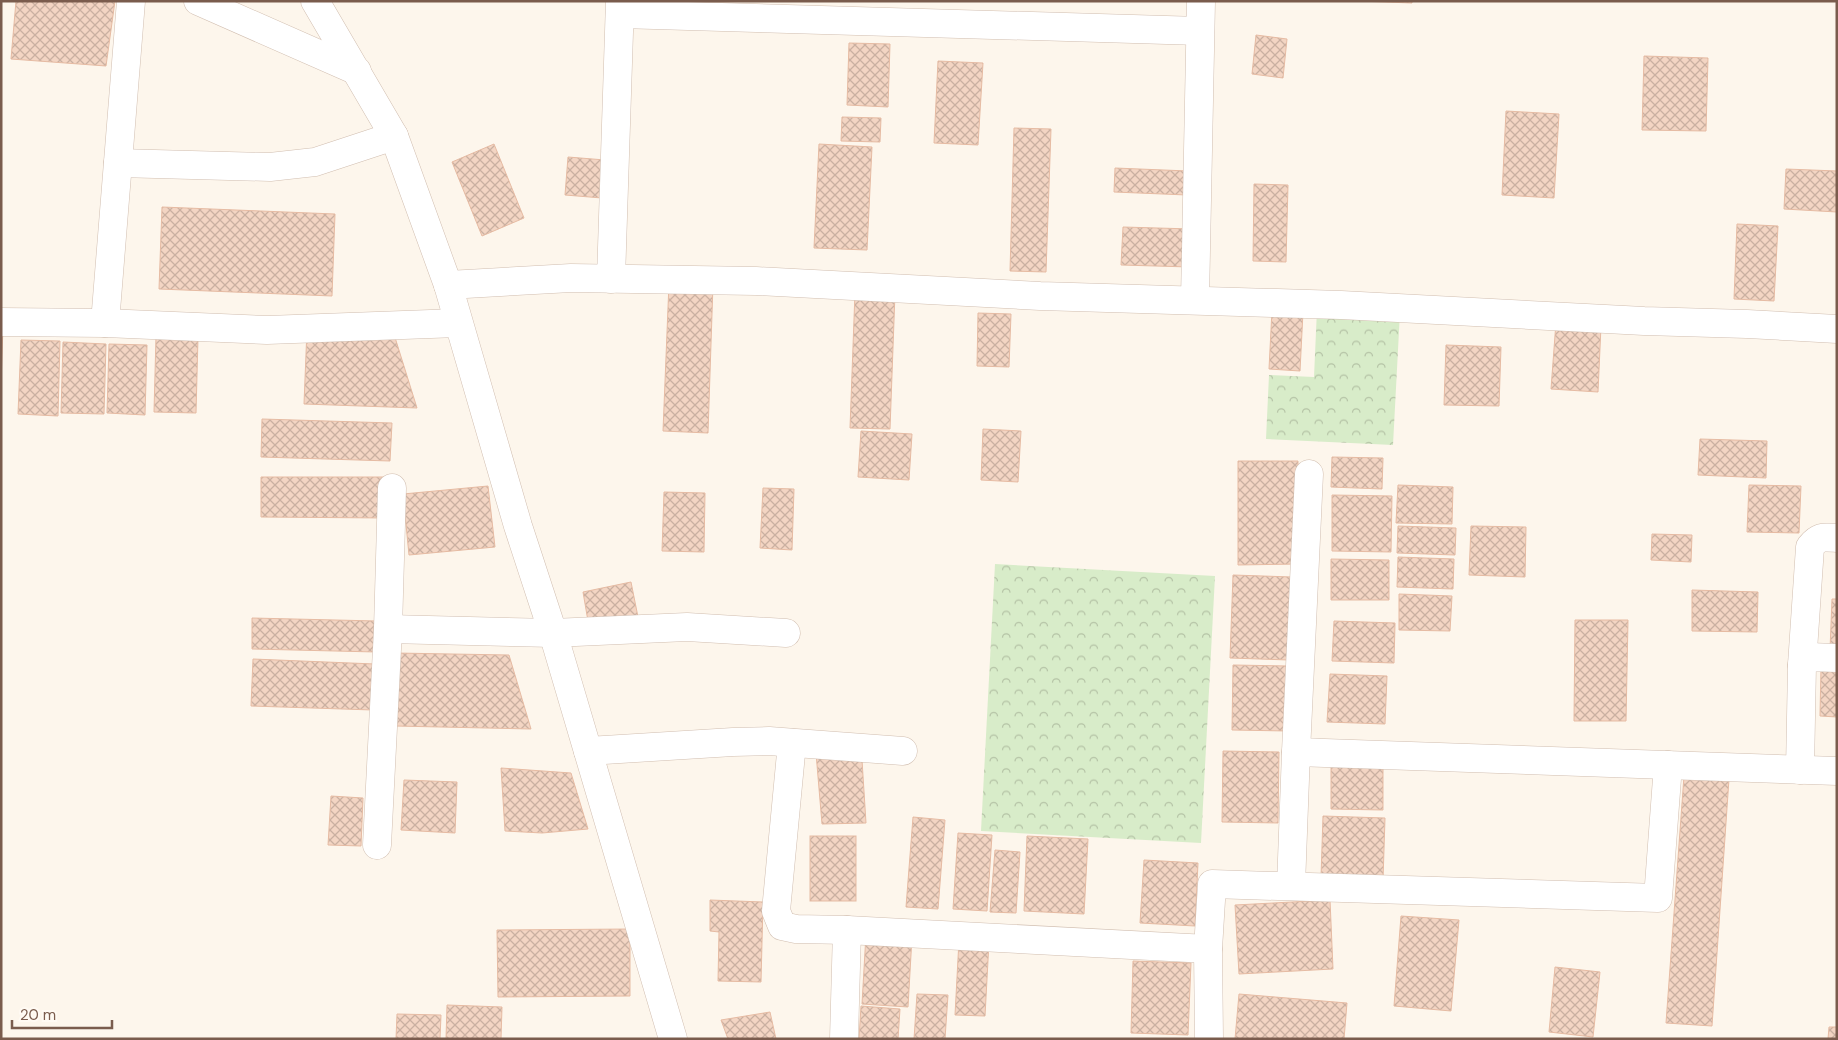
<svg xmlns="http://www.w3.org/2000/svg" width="1838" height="1040" viewBox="0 0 1838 1040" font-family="'DM Sans',sans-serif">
<defs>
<pattern id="forest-crowns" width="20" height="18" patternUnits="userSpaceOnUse" patternTransform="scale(1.25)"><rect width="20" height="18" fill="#d8ecc9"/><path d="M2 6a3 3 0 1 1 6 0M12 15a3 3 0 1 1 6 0" fill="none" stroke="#b4c2a5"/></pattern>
<pattern id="building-cross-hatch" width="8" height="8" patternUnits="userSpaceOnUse" patternTransform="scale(1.25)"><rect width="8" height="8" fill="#f3d5c3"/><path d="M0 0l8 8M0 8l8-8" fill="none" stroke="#cab0a1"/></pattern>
</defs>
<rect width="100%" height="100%" fill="#fdf6ec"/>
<g fill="url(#forest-crowns)">
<path d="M1317,309L1400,312L1393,445L1266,439L1269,375L1314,377Z"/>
<path d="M995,564L1215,576L1201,843L981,831Z"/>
</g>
<g fill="url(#building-cross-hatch)" stroke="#e6bba3">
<path d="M16,1H115L106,66L11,59Z"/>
<path d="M1359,1H1412V3Z"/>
<path d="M1256,35L1287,39L1283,78L1252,74Z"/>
<path d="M849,43L890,44L888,107L847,105Z"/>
<path d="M1644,56L1708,58L1706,131L1642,130Z"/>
<path d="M938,61L983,63L978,145L934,143Z"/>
<path d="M1506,111L1559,114L1554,198L1502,195Z"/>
<path d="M842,117L881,118L880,142L841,141Z"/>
<path d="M1014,128L1051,129L1046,272L1010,271Z"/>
<path d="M494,144L524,218L482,236L452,162Z"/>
<path d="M819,144L872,147L867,250L814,248Z"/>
<path d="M568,157L605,160L602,198L565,195Z"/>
<path d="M1115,168L1188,171L1187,195L1114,192Z"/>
<path d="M1786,169L1837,171V212L1784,209Z"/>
<path d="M1254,184L1288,185L1286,262L1253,261Z"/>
<path d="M162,207L335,214L332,296L159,289Z"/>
<path d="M1737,224L1778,226L1774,301L1734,299Z"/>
<path d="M1123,227L1192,229L1190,267L1121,265Z"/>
<path d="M669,283L713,284L708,433L663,431Z"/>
<path d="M855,292L895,293L890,429L850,428Z"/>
<path d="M1272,310L1303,312L1300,371L1269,369Z"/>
<path d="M978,313L1011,314L1009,367L977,366Z"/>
<path d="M1556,322L1601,326L1598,392L1551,389Z"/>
<path d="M1,326H3L1,384Z"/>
<path d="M307,329L393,331L417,408L304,404Z"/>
<path d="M156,336L198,337L196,413L154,412Z"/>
<path d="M21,340L60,341L58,416L18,414Z"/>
<path d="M63,342L106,344L104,414L61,413Z"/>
<path d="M109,344L147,345L145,415L107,413Z"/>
<path d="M1446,345L1501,347L1499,406L1444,405Z"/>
<path d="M262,419L392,423L390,461L261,457Z"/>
<path d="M983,429L1021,431L1018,482L981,480Z"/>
<path d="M861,431L912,434L909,480L858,477Z"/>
<path d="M1700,439L1767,441L1766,478L1698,475Z"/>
<path d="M1332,457L1383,458L1382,489L1331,487Z"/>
<path d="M1238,461H1298V564L1238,565Z"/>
<path d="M261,477H385V518L261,517Z"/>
<path d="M1398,485L1453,487L1452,524L1396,523Z"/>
<path d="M1749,485L1801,486L1799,533L1747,532Z"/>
<path d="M488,486L495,547L409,555L403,494Z"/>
<path d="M763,488L794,489L792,550L760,548Z"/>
<path d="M664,492L705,493L704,552L662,551Z"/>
<path d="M1332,495L1392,496L1391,552L1332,551Z"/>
<path d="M1398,526L1456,528L1455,555L1397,553Z"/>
<path d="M1471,526L1526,527L1525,577L1469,575Z"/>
<path d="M1652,534L1692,535L1691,562L1651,560Z"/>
<path d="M1398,557L1454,559L1453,589L1397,587Z"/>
<path d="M1331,559L1389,560V600H1331Z"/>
<path d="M1233,575L1292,577L1289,660L1230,658Z"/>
<path d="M631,582L638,617L589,627L583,592Z"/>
<path d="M1692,590L1758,592L1757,632L1692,631Z"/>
<path d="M1399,594L1452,596L1450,631L1399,630Z"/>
<path d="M1832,599H1837V650H1830Z"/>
<path d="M252,618L377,621L376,652L252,649Z"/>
<path d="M1575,620H1628L1626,721H1574Z"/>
<path d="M1334,621L1395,623L1394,663L1332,661Z"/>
<path d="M395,653L509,655L531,729L395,726Z"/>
<path d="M253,659L375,664L373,710L251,706Z"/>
<path d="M1233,665L1288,666L1287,731L1232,730Z"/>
<path d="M1821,667L1837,668V717L1820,716Z"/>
<path d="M1330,674L1387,676L1385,724L1327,722Z"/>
<path d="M1223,751L1279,752L1278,823L1222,822Z"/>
<path d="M816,753L862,760L866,823L822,824Z"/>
<path d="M1331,761H1383V810L1331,809Z"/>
<path d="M501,768L571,773L588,829L542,833L505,831Z"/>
<path d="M1684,776L1729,779L1712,1026L1666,1023Z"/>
<path d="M404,780L457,782L455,833L401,830Z"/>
<path d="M331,796L363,798L361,846L328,845Z"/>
<path d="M1323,816L1385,818L1383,880L1321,877Z"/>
<path d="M913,817L945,820L938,909L906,907Z"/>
<path d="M958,833L992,835L987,911L953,909Z"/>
<rect x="810" y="836" width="46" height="65"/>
<path d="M1027,836L1088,839L1084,914L1024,911Z"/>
<path d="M995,850L1020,852L1016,913L990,912Z"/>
<path d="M1144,860L1198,863L1195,926L1140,923Z"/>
<path d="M710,900L763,902L761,982L718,981L719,932L710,931Z"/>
<path d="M1330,900L1333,969L1239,974L1235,905Z"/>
<path d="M1401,916L1459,920L1451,1011L1394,1006Z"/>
<path d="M630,929V996L498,997L497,930Z"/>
<path d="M866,934L912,937L908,1007L862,1004Z"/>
<path d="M959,940L989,942L985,1016L955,1015Z"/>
<path d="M1133,961L1191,963L1188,1035L1131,1033Z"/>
<path d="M1555,967L1600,972L1593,1037L1549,1032Z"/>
<path d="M917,994L948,995L945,1039H914Z"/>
<path d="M1239,994L1347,1003L1344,1039H1235Z"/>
<path d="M447,1005L502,1007L501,1039H446Z"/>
<path d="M861,1006L900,1009L898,1039H859Z"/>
<path d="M770,1012L776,1039H728L721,1020Z"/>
<path d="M397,1014L441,1015L440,1039H396Z"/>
<path d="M1829,1027H1837V1039H1828Z"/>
</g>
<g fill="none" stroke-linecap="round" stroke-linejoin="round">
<defs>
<g id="minor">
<path d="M198,1L357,71"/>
<path d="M315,1L394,136L448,285L518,526L553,633L673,1039"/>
<path d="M620,14L1200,31"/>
<path d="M118,163L270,167L315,162L394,136"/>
<path d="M611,279L620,1"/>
<path d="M448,285L571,278L756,281L1040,296L1341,305L1644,321L1747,324L1837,329"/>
<path d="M1195,300L1201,1"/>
<path d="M1,322L105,323L267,330L458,323"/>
<path d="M105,323L131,1"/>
<path d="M1309,474L1296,752L1837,771"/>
<path d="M388,629L553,633L687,627L786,633"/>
<path d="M1802,665L1810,547C1819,536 1823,537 1837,538"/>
<path d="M792,743L776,911L782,926L796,929L847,930L1208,949"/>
<path d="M588,751L733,742L769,741L903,751"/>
<path d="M1800,770L1802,665L1809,657L1837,658"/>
<path d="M377,845L388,629L392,488"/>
<path d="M1291,886L1296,752"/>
<path d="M844,1039L847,930"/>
<path d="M1209,1039L1208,949L1212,884L1658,898L1668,765"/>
</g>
</defs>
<use href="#minor" stroke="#d1beb0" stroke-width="29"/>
<use href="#minor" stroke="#fff" stroke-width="28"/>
</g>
<rect width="1838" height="1040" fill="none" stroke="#7a5c4d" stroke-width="5"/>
<path d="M12 1020v8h100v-8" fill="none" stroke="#7a5c4d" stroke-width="2.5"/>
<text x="20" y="1020" font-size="15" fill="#7a5c4d" stroke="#fffaf3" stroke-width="4" paint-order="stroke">20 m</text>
</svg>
